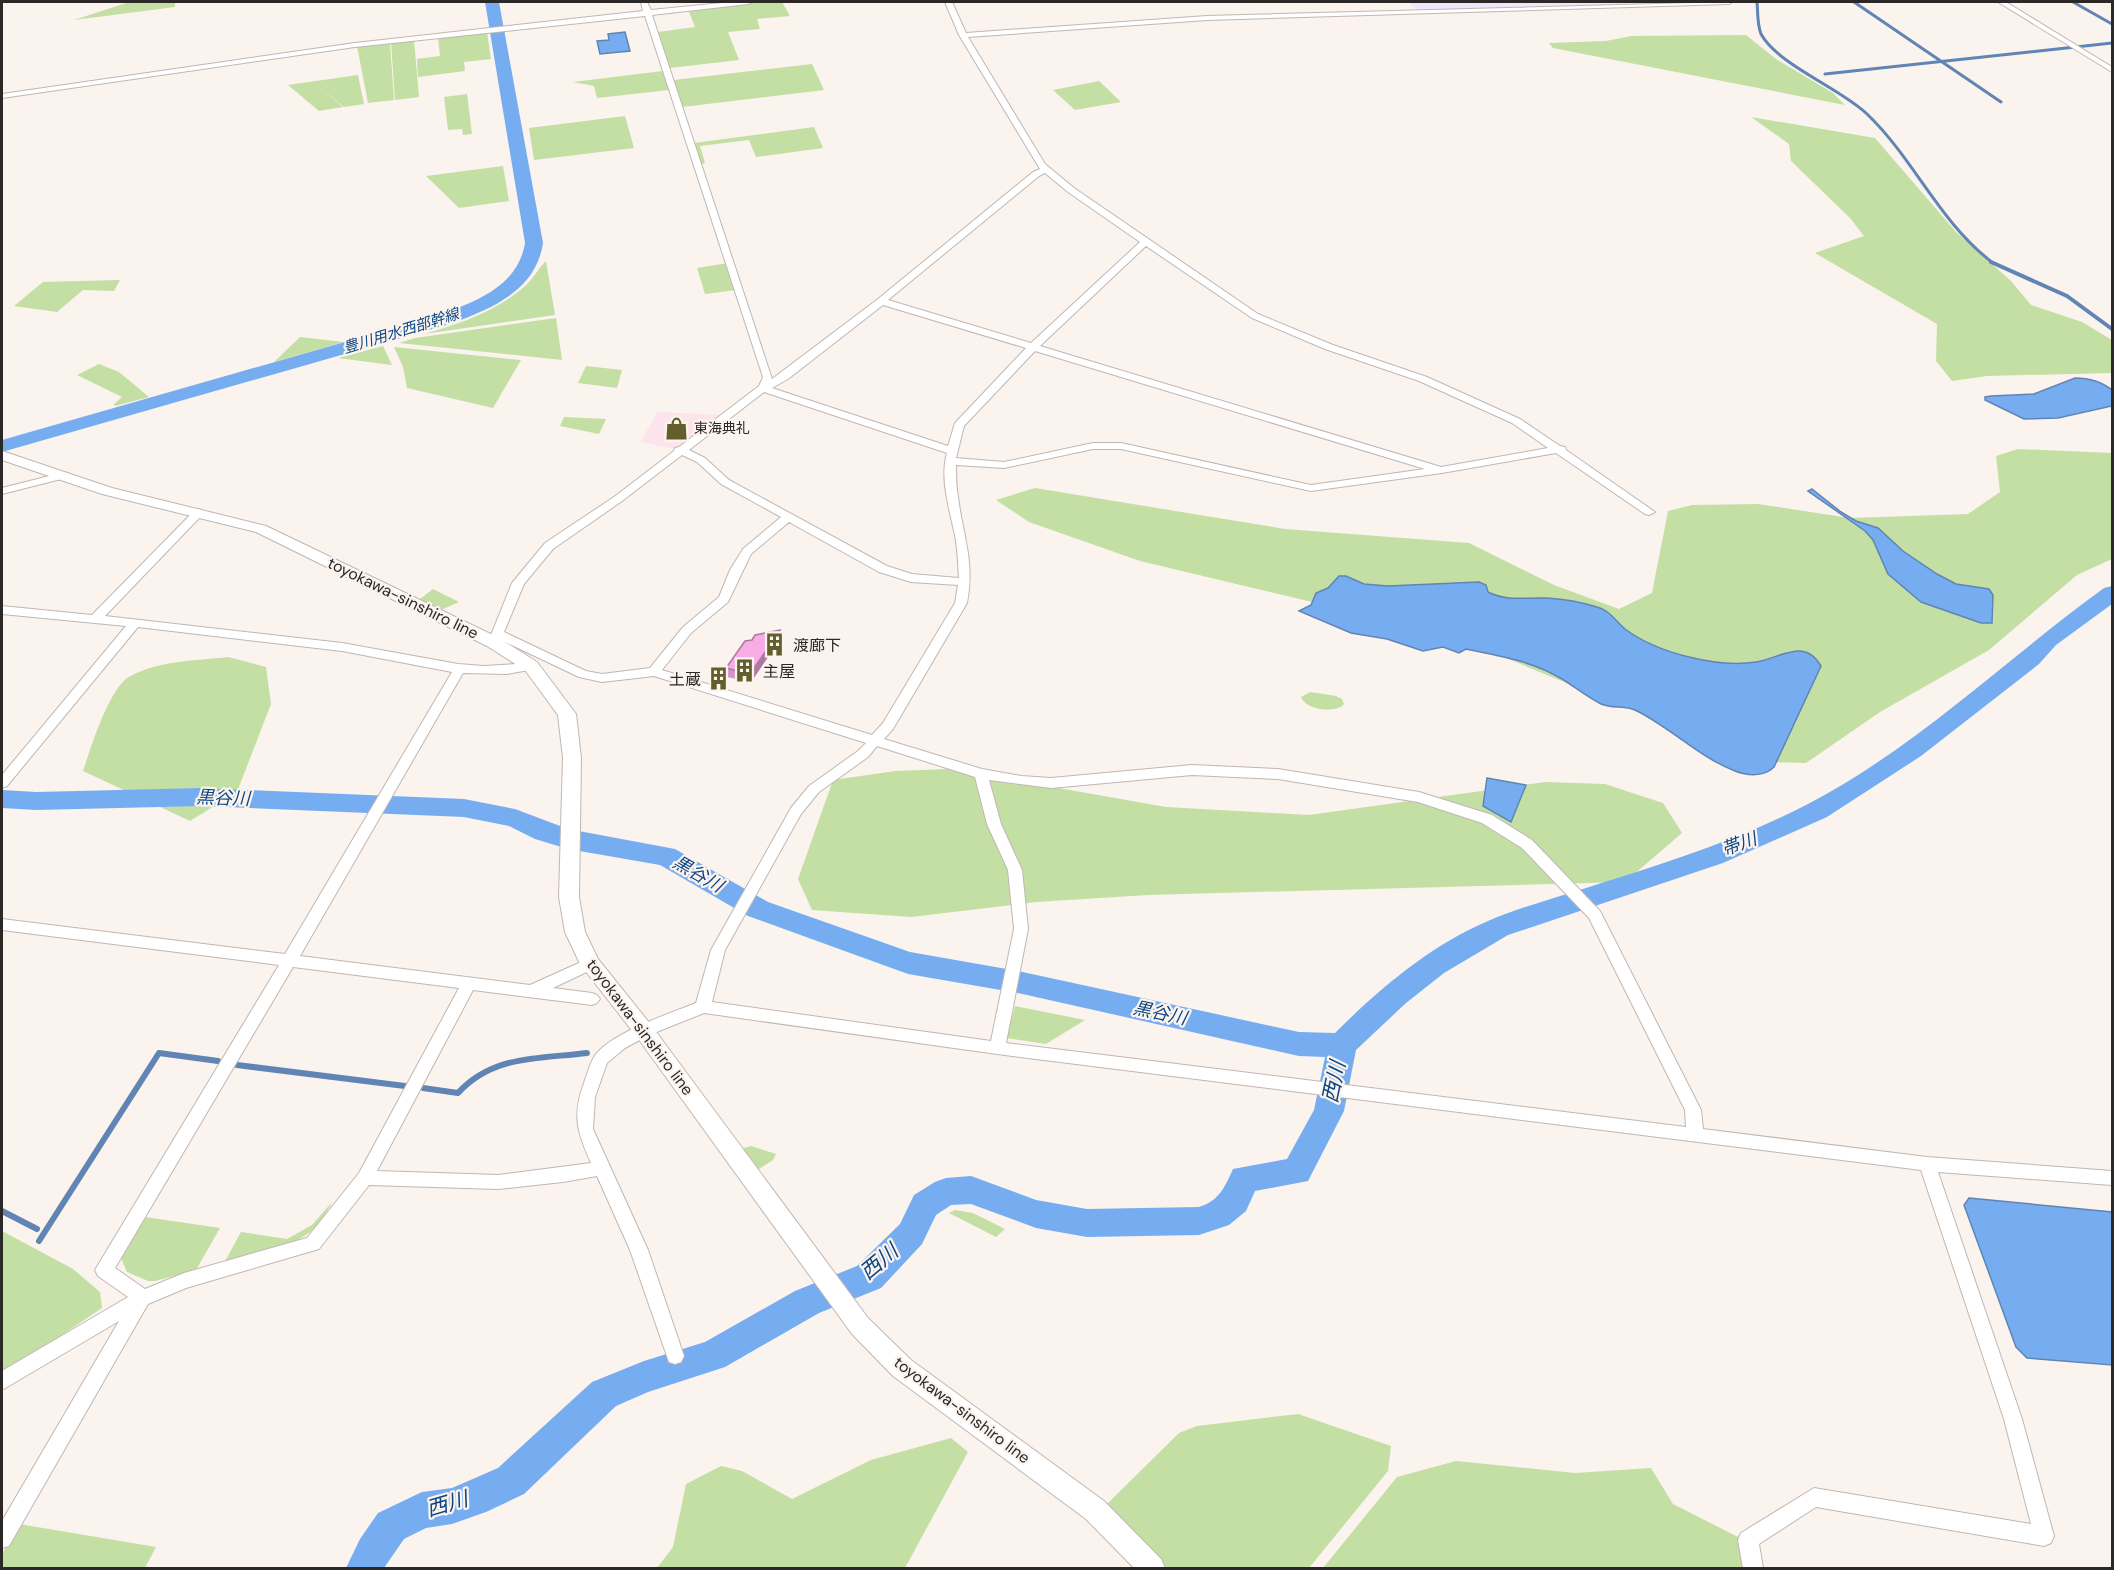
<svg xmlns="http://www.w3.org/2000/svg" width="2114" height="1570" viewBox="0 0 2114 1570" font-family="'DM Sans','Noto Sans JP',sans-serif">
<rect width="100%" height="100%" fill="#fbf3ee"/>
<path fill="#fde3eb" d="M658,412L722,415L675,449L640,442Z"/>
<path fill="#f0e6fb" d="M1408,2H1718L1418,11Z"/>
<g fill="#c4dfa4">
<path d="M129,2H175V7L74,20Z"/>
<path d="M757,2H782L790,16L757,19L760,29L728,32L739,60L670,68L658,32L695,27L688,9Z"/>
<path d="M487,32L491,59L464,62L465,71L418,77L417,59L440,56L438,37Z"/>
<path d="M1746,35L1776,59L1833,93L1845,105L1553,48L1549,43L1606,41L1631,36Z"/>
<path d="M414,40L419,97L395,100L391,42Z"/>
<path d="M390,43L394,100L368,103L357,46Z"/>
<path d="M812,64L824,90L682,107L674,80Z"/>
<path d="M663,71L669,90L597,98L594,86L573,82Z"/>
<path d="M358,75L364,104L344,107L316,85L343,107L319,111L288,85Z"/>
<path d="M1099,81L1121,102L1075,110L1053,90Z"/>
<path d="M467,94L472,134L463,135L462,129L448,130L444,97Z"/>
<path d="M625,116L634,148L534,160L529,128Z"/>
<path d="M1751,117L1875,138L1956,232L2011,281L2031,305L2082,322L2112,340V373L1987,376L1952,381L1936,361L1937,324L1815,253L1864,236L1850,218L1791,161L1789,144Z"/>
<path d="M814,127L823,148L756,157L749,140L700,146L705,163L702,164L694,143Z"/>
<path d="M503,166L509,201L459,208L426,176Z"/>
<path d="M546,261L555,315L424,334C459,324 497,311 525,286C533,279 538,269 546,261Z"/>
<path d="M728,263L736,290L705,294L697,268Z"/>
<path d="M120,280L114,291L83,290L57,312L14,306L43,282Z"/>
<path d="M556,318L562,360L399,343L415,338Z"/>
<path d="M300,337L344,342L274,362Z"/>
<path d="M383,346L392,365L338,358Z"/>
<path d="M394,347L520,360H521L493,408L407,388L403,367Z"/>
<path d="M99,364L119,372L149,397L115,406L114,404L122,397L77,375Z"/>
<path d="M586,366L622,370L617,388L578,383Z"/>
<path d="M564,417L606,419L599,434L560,426Z"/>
<path d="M2018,449L2112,453V559L2077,575L1989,650L1880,712L1806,763L1769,762L1666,716L1559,680L1480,647L1384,619L1140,561L1029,522L996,500L1035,488L1285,529L1469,543L1554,585L1619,609L1652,593L1668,511L1692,505L1758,504L1850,518L1968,514L2000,492L1996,456Z"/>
<path d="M433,589L459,602L441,610L420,599Z"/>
<path d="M228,657L266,667L271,704L237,792L190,821L83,771C90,750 109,688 129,677C158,660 196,661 228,657Z"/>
<path d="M1310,692L1336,696L1342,699L1344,704C1336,714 1305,710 1301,697Z"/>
<path d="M950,769L1166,807L1309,815L1545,782L1605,784L1663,803L1682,833L1625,882L1148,895L1036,902L911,917L812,910L798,879L833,780L895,771Z"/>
<path d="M1015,1006L1085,1020L1046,1044L1007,1038Z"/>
<path d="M751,1146L776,1154L773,1160L756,1171L741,1149Z"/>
<path d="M333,1201C328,1209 324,1218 317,1225C297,1249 253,1254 224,1263L241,1232L287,1239L312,1225Z"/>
<path d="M955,1210L973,1213L1005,1229L996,1237L949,1213Z"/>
<path d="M145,1217L220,1228L196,1270L155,1281H148L127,1272L121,1258Z"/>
<path d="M2,1231L73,1269L100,1292L102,1308L2,1375Z"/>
<path d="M1298,1414L1391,1446L1388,1471L1309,1568H1165L1104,1507L1179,1433L1197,1426Z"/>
<path d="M951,1438L968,1452L905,1568H657L673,1547L686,1484L721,1466L742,1471L792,1499L871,1460Z"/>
<path d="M1456,1461L1575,1473L1651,1468L1673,1504L1742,1539L1746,1568H1323L1397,1477Z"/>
<path d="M19,1524L156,1547L145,1568H2V1554Z"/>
</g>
<g fill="#76adf1" stroke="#6085b4" stroke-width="1.5">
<path d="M625,32L630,51L600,54L597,41L609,40L608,34Z"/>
<path d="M2075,378C2090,378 2101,381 2112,390V406L2058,418L2024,419L1985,400V397L1991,396L2034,394Z"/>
<path d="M1812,489L1841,512L1856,521L1878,528L1903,551L1937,574L1956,584L1989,589L1993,595L1992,623H1981L1921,602L1888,574L1873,540L1865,531L1808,491Z"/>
<path d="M1339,576H1346L1364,584L1388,586L1479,582L1486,585L1488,592C1508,602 1526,597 1547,598C1563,599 1581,602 1597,607C1610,610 1615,621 1625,629C1657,653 1717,668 1756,662C1781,658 1804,637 1821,666L1774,767C1764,777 1748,776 1735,771C1699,757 1671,728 1637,711C1626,705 1613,709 1601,704C1587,697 1575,687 1562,679C1532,661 1500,656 1466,649L1459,653L1443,647L1423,651L1387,639L1351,633L1299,611L1311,605L1316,593L1328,588Z"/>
<path d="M1487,778L1526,785L1511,822L1483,806Z"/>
<path d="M1969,1198L2112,1212V1365L2027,1358L2016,1347L1964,1205Z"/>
</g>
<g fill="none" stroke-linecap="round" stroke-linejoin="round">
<g stroke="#6085b4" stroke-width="3">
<path d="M1757,2C1758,12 1757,24 1761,34C1778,65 1840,88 1867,114C1915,160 1938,221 1993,263"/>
<path d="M1854,2L2001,102"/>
<path d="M2073,2L2112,24"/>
<path d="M1825,74L2112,43"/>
</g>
<path stroke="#6085b4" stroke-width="4" d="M1991,262L2067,296L2112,329"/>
<g stroke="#6085b4" stroke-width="6">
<path d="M237,1065L405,1086"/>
<path d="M423,1088L458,1093C493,1055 538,1059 587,1053"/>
<path d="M2,1211L37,1229"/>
<path d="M39,1241L159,1053L218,1061"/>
</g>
<g fill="#76adf1" fill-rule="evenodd">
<path d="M485,2H499L543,243C536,290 493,308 453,323L2,452V440L439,315C477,301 518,286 525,243Z"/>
<path d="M2112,586V604L2056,645L2039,664L1921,756L1827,817L1723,863L1508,935L1444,973L1406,1003L1356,1050L1344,1111L1308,1181L1255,1191L1246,1211L1229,1225L1199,1235L1087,1237L1036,1228L971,1204L951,1205L936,1215L922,1244L881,1288L819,1313L725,1367L648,1392L616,1406L524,1494L486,1512L452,1524L426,1528L404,1539L384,1568H346L360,1539L378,1513L422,1492L452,1488L498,1468L592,1382L644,1361L705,1342L795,1291L857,1266L900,1224L914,1195L935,1182L946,1178L971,1176L1036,1200L1087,1209L1199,1207C1219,1201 1225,1187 1233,1169L1287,1159L1314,1110L1325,1057L1299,1056L1018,993L908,974L748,916L660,865L568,849L535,839L509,826L464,817L201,806L36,810L2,808V790L36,792L201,788L464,799L515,809L568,829L675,849L768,902L910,952L1018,971L1299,1032L1335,1033C1379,989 1431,945 1488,921C1518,908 1552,899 1583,889C1659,865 1737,841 1808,804C1917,747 2005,660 2104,588Z"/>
</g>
<defs>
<g id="minor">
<path d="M641,2H647L651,10L732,2H752L748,4L652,15L772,379L878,299L1033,172L1040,169L959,35L945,2H952L966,33L1207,16L1732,2L1729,4L1207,20L968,37L1045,164L1074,188L1258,314L1333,345L1427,377L1520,419L1560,446L1565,447L1566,450L1655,512L1649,515L1645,514L1556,453L1442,473L1311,491L1121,449H1093L1004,468L956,465C956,475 956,487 958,497C963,536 975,562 967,603L893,729L884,739L982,769L1021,776L1051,778L1192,765L1278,769L1419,792L1492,815L1532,840L1600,911L1701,1110L1703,1129L1927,1157L2112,1171V1185L1938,1172L2022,1419L2054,1536L2051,1543L2044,1546L1816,1507L1759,1544L1763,1568H1743L1738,1540L1741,1533L1814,1488L2031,1524L2004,1419L1921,1170L997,1054L704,1013L649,1035L625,1048L607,1063L595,1097L593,1129L648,1250L684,1356L681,1362L675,1364L669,1362L630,1250L597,1176L563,1182L498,1189L369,1185L319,1249L186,1288L148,1304L9,1546L2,1548V1521L119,1321L2,1390V1371L128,1297L98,1276L95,1270L279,965L2,930V919L285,954L452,672L342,651L138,627L7,786L2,788V775L126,626L2,614V606L92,615L195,510L199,509L205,512L203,514L105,616L342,643L458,664L484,666L535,663L537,666L535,669L507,674L463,673L300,956L530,985L590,958L595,960L597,964L595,968L553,988L592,993L597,995L600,999L597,1003L592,1005L473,990L377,1171L498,1175L591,1163C577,1132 572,1115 584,1083C587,1074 590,1064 594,1057C608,1034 671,1013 696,1003L711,950L791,808L809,786L858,751L866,743L654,676L602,682L579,677L501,640L495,644L489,640L512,583L545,543L614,497L674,451L675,448L679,447L759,386L763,377L645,16L355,47L2,98V94L355,43L643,11ZM1045,173L1068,192L1140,242L1031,343L888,300L1039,176ZM1146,246L1252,318L1325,349L1419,381L1512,423L1548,448L1441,467L1040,346ZM883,305L1026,348L955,423L948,446L772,388L788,379ZM1035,351L1425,469L1311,485L1121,443H1093L1004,462L956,458L964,426ZM764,392L947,453C939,481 951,513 956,541C958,553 958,566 959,578L912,574L887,566L729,480L705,458L689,450ZM682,455L697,462L721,484L781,517L743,549L730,570L719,597L683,627L650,668L602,674L586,671L504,632L524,584L553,549L622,501ZM789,522L879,572L911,582L958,585L955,603L883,723L872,735L662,670L691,633L728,602L751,554ZM877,746L975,777L987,824L1008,870L1014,929L991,1041L712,1002L725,950L801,814L819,792L868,757ZM1192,775L1278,779L1418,802L1482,823L1522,848L1589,918L1685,1110L1686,1127L1006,1043L1028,929L1022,870L1001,824L989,780L1051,788ZM293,967L459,988L359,1173L307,1238L184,1273L145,1289L115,1268Z"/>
<path d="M1998,2H2006L2112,67V72Z"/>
<path d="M61,473L67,476L65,478L2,494V488Z"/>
</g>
<path id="major" d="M2,451L112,488L266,526L499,638L537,662L576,714L581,758L579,897L585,932L598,959L651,1025L868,1318L911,1360L1104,1501L1161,1559L1165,1568H1134L1086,1519L893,1376L852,1334L637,1037L580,964L565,932L559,897L563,758L558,715L525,670L487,646L256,532L102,494L2,460Z"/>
</defs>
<use href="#minor" stroke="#c0b7b3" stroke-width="2"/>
<use href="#major" stroke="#c0b7b3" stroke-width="2"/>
<use href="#minor" fill="#fff" fill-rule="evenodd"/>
<use href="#major" fill="#fff" fill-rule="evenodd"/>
</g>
<path fill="#d594c5" d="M781,638L751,682L727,677L726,668Z"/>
<path fill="#ae78a0" d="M780,630L781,638L751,682L750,674Z"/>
<path fill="#f8ace5" stroke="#ae78a0" stroke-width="1.5" d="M780,630L750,674L726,668L745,641L752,640L755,635Z"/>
<defs>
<symbol id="shop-bare" viewBox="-9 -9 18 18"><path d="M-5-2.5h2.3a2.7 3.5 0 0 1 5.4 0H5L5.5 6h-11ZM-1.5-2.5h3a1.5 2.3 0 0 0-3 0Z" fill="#625f2c" stroke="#fbf3ee" stroke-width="2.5" paint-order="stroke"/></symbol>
<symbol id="building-bare" viewBox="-9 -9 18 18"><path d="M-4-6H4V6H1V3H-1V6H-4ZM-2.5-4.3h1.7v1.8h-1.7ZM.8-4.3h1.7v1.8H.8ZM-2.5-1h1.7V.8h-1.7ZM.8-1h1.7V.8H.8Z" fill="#625f2c" stroke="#fbf3ee" stroke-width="2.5" paint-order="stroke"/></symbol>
</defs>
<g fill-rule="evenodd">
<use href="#shop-bare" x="660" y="412" width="33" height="33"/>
<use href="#building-bare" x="758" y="628" width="33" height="33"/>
<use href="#building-bare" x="728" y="654" width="33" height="33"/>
<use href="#building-bare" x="702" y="662" width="33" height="33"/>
</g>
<g text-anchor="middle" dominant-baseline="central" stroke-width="4.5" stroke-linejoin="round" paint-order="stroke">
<g font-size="14" fill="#2c2827" stroke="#fbf3ee" text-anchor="start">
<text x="694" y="428">東海典礼</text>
</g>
<g font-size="15" font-style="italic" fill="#0d4783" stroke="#fbf3ee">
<text transform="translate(401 331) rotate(-17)">豊川用水西部幹線</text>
</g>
<g font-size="16" fill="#2c2827" stroke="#fbf3ee">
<text transform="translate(403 598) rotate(26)">toyokawa-sinshiro line</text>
<text transform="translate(640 1027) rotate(53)">toyokawa-sinshiro line</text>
<text transform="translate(962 1410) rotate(37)">toyokawa-sinshiro line</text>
</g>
<g font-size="16" fill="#2c2827" stroke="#fbf3ee" text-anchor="start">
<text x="793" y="645">渡廊下</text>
<text x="763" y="671">主屋</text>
<text x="701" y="679" text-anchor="end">土蔵</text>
</g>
<g font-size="18" font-style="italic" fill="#0d4783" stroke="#fbf3ee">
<text transform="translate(223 798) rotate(2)">黒谷川</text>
<text transform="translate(1739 844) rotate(-20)">帯川</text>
<text transform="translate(698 874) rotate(30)">黒谷川</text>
<text transform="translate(1160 1013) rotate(12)">黒谷川</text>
</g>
<g font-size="21" font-style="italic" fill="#0d4783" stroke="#fbf3ee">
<text transform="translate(1334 1082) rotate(-78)">西川</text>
<text transform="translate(879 1262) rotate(-40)">西川</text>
<text transform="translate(447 1504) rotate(-16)">西川</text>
</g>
</g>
<rect width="2114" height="1570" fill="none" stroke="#2c2827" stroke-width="6"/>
</svg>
